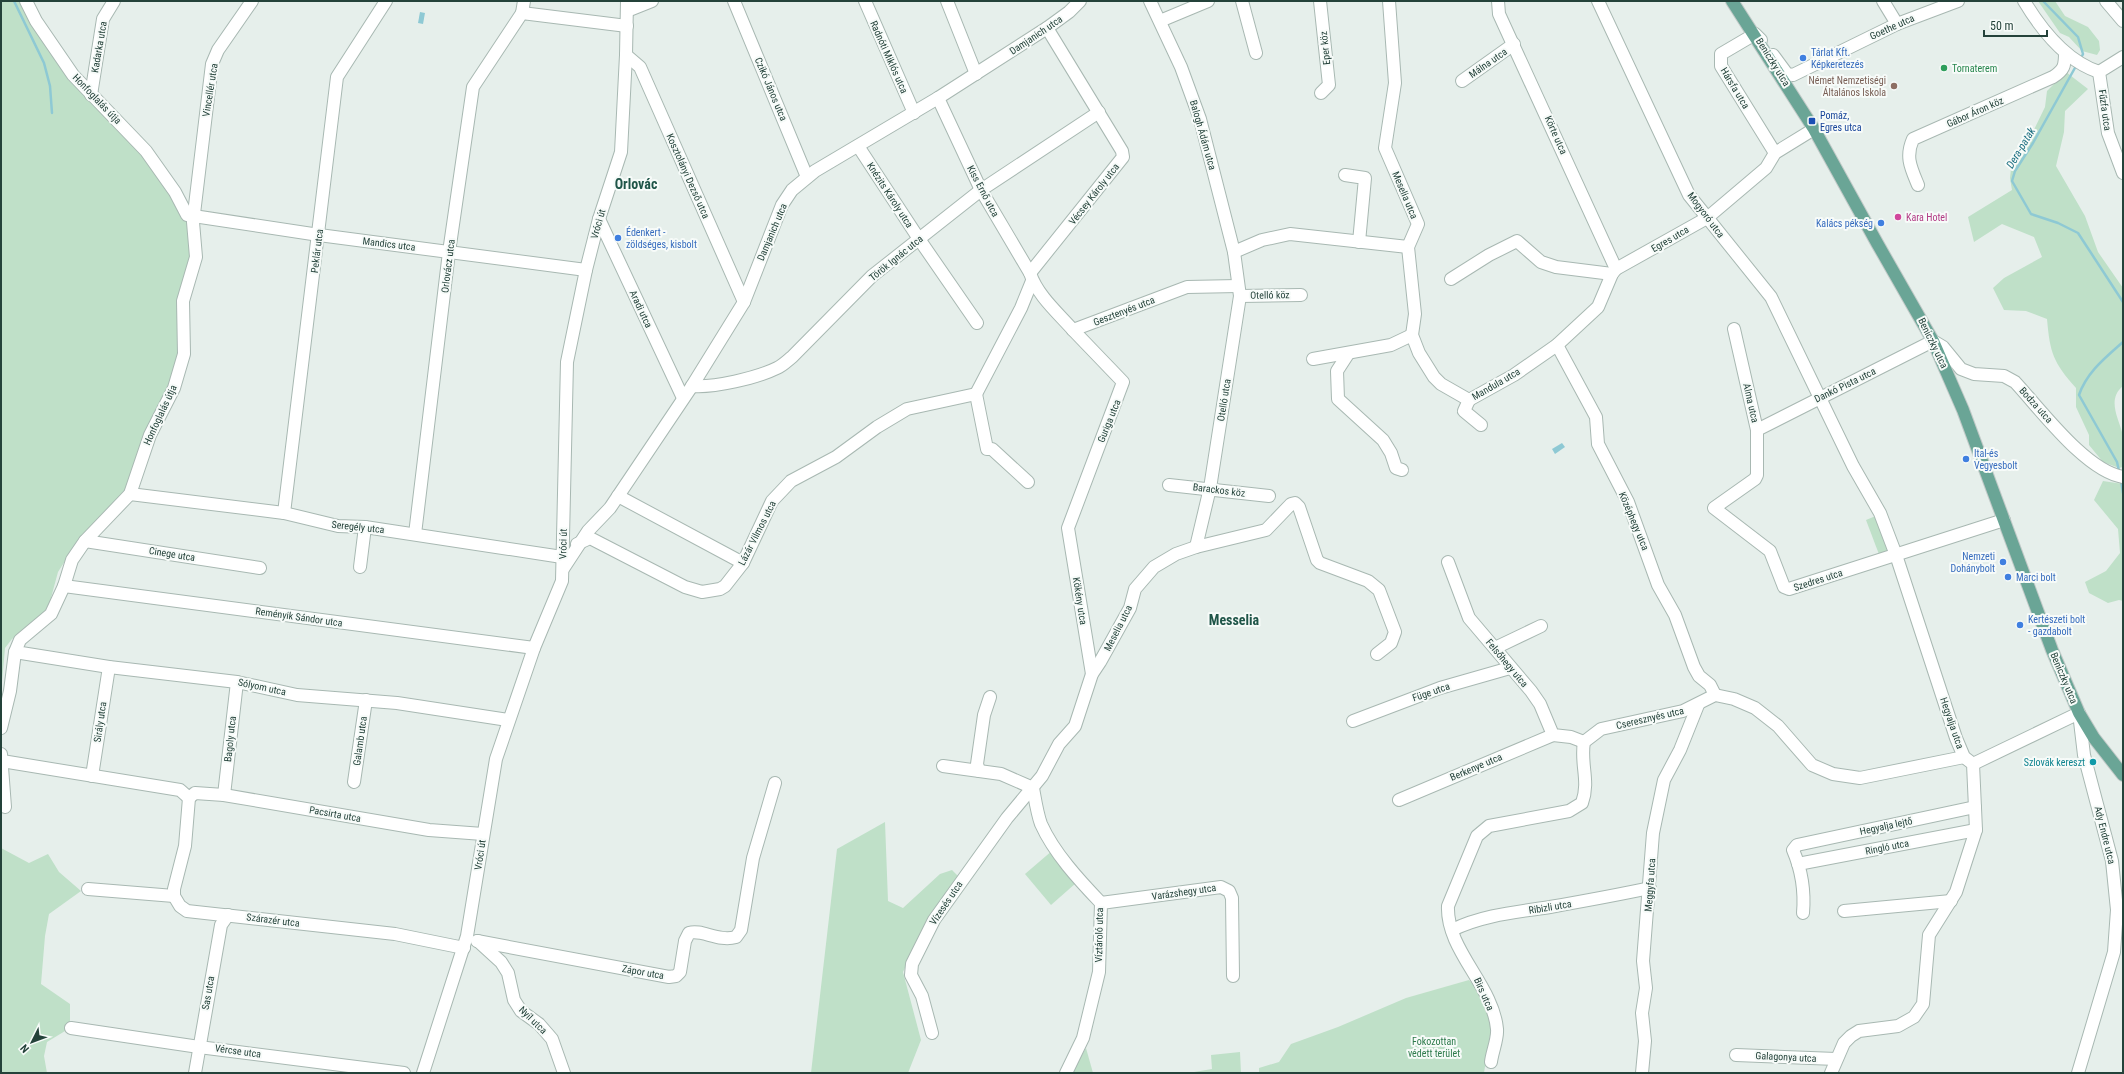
<svg xmlns="http://www.w3.org/2000/svg" width="2124" height="1074" viewBox="0 0 2124 1074" font-family="'Roboto Condensed',sans-serif">
<rect width="100%" height="100%" fill="#e6efeb"/>
<g fill="#bfe0c8">
<path d="M1,1H26L73,75L131,134L187,215L196,257L183,301L184,354L127,488L97,525L77,542L58,572L48,609L12,639L5,648L1,693Z"/>
<path d="M2038,1H2055L2065,16L2088,27L2099,41L2100,50L2097,55L2082,51L2069,37L2060,33Z"/>
<path d="M2066,72L2088,89L2065,111L2064,132L2056,166L2085,216L2098,252L2123,288V386C2107,399 2118,417 2122,432C2124,443 2123,456 2123,467L2119,468L2103,462L2089,445V435L2076,407V388C2053,362 2050,353 2047,319L2026,311L2004,310L1993,288L2004,278L2042,257L2034,237L2002,224L1974,242L1968,217L2012,190L2010,178L2012,160L2029,140L2045,107L2047,91Z"/>
<path d="M2103,481L2123,484V601L2119,600L2108,603L2089,593L2085,582L2106,571L2120,553L2118,529L2094,500Z"/>
<path d="M1878,515L1893,553L1880,557L1866,520Z"/>
<path d="M885,822L888,901L903,908L940,874L952,870L958,876L926,923L903,972L921,1040L908,1073H811L837,849Z"/>
<path d="M1,848L29,863L48,854L59,872L81,891L49,914L45,936L41,984L70,1004V1028L47,1042L44,1056L47,1073H1Z"/>
<path d="M1053,850L1076,883L1051,905L1025,874Z"/>
<path d="M1469,980L1477,988L1492,1023L1484,1073H1259V1068L1279,1062L1291,1044L1338,1027L1406,998Z"/>
<path d="M1086,1048L1093,1073H1070Z"/>
<path d="M1240,1052L1241,1073H1188L1212,1069L1211,1055Z"/>
</g>
<g fill="#8ec9d4">
<path d="M420,12L425,13L423,24L418,23Z"/>
<path d="M1562,443L1565,447L1555,454L1552,449Z"/>
</g>
<g fill="none" stroke-linecap="round" stroke-linejoin="round">
<g stroke="#8ec9d4" stroke-width="2.5">
<path d="M14,1L44,63L50,86L52,113"/>
<path d="M2043,1L2078,37L2083,54L2080,60"/>
<path d="M2076,66L2033,143L2015,171L2012,181L2031,214L2058,223L2078,233L2123,302"/>
<path d="M2119,471L2117,462L2079,395C2087,372 2105,358 2123,342"/>
<path d="M2121,480L2123,493"/>
</g>
<defs>
<g id="minor">
<path d="M26,1L36,21L73,75L146,151L175,192L187,215L319,235L586,270"/>
<path d="M734,1L807,177"/>
<path d="M865,1L914,113"/>
<path d="M947,1L976,74"/>
<path d="M1150,1L1181,67L1200,119L1234,252L1240,296L1210,488L1196,547"/>
<path d="M1242,1L1256,53"/>
<path d="M1320,1L1329,85L1321,93"/>
<path d="M1389,1L1395,83L1385,148L1418,224L1408,247L1415,314L1412,335L1419,353L1434,377L1441,384L1469,400"/>
<path d="M1498,1L1499,14L1616,269"/>
<path d="M1598,1L1689,195L1771,297L1853,466L1880,513L1896,555L1956,738L1964,757L1973,764L1976,830L1956,892L1929,935L1923,1004L1914,1017L1898,1026L1859,1031L1851,1036L1844,1043L1831,1073"/>
<path d="M1883,1L1897,24"/>
<path d="M2024,1C2042,31 2066,61 2099,72"/>
<path d="M2106,1L2123,21"/>
<path d="M627,11L652,1"/>
<path d="M522,13L524,1"/>
<path d="M1160,21L1208,1"/>
<path d="M1761,40L1755,34L1721,54V66L1775,153"/>
<path d="M626,55L640,67L744,302"/>
<path d="M1773,55L1787,74L1793,75L1897,24L1958,1"/>
<path d="M2123,57L2099,72L2108,133L2123,173"/>
<path d="M1462,81L1514,44"/>
<path d="M91,95L103,19L114,1"/>
<path d="M938,98L981,190L1030,273C1037,295 1058,313 1073,330L1187,287L1238,286"/>
<path d="M858,146L919,239L977,323"/>
<path d="M1345,175L1365,178L1359,242"/>
<path d="M1918,185C1911,168 1905,157 1913,139L2053,77C2064,70 2065,66 2065,53"/>
<path d="M599,219L683,398"/>
<path d="M1234,252L1262,240L1290,234L1408,247"/>
<path d="M1030,273L1123,157L1122,151L1047,28"/>
<path d="M1451,279L1489,255L1517,241L1541,262L1556,267L1612,274"/>
<path d="M1240,296L1301,295"/>
<path d="M1734,329L1757,430V475L1755,479L1714,508L1770,551L1784,587L1789,589L2004,520"/>
<path d="M1073,330L1123,382L1068,528L1092,674"/>
<path d="M1557,345L1596,417L1598,444L1628,502L1658,585L1675,615L1694,667L1699,676L1710,685L1715,695"/>
<path d="M1348,354L1337,371L1338,399L1383,440L1391,453L1396,468L1402,470"/>
<path d="M1313,359L1391,345L1412,335"/>
<path d="M692,386C713,388 757,378 777,368C782,366 787,361 792,357L872,276L981,190L1099,112"/>
<path d="M976,394L1021,308L1032,281"/>
<path d="M976,394L987,449H992L1028,482"/>
<path d="M1469,400L1514,375L1557,345L1598,307L1612,274L1616,269L1707,218L1766,168L1775,153L1814,129"/>
<path d="M1469,400L1464,411L1481,425"/>
<path d="M1757,430L1933,341L1943,347L1961,369L1974,374L2004,376L2015,382C2041,410 2086,471 2123,477"/>
<path d="M1169,485L1269,496"/>
<path d="M130,494L284,513L338,526L365,527L562,557"/>
<path d="M618,496L743,563"/>
<path d="M284,513L337,77L386,1"/>
<path d="M415,534L449,252L473,87L522,13L627,26"/>
<path d="M85,541L260,568"/>
<path d="M577,544L590,538L685,587L702,592L720,589L725,586L743,563L772,501L791,481L836,457L877,427L907,409L976,394"/>
<path d="M1448,562L1469,618L1531,691L1540,704L1553,735L1571,737L1584,742"/>
<path d="M360,567L365,527"/>
<path d="M563,569L588,531L610,508L692,386L744,302L782,205L792,190L815,171L938,98L1047,28L1069,12L1080,1"/>
<path d="M64,586L534,648"/>
<path d="M1495,648L1541,626"/>
<path d="M15,652L109,667L237,682L297,695L397,703L508,720"/>
<path d="M1353,721L1440,688L1510,668"/>
<path d="M1,728L10,691L15,652L20,640L51,614L64,586L72,560L85,541L130,494L150,435L174,388L184,354L183,301L196,257L193,222L212,64L218,50L252,1"/>
<path d="M1,754L5,807"/>
<path d="M2,761L180,790L189,798"/>
<path d="M1973,764L2079,713L2084,755L2112,861L2117,910L2114,952L2078,1073"/>
<path d="M943,766L1001,774L1033,788"/>
<path d="M979,771L977,764L984,715L990,697"/>
<path d="M92,776L109,667"/>
<path d="M354,782L366,700"/>
<path d="M1033,788C1035,799 1037,813 1041,824C1054,853 1079,880 1101,903L1099,972L1083,1038L1066,1073"/>
<path d="M224,795L237,682"/>
<path d="M189,798L195,793L224,795L429,830L483,834"/>
<path d="M1399,800L1553,735"/>
<path d="M1798,864L1976,830"/>
<path d="M88,889L174,896"/>
<path d="M174,896L180,906L187,911L395,934L464,948"/>
<path d="M174,896V889L185,846L189,798"/>
<path d="M1101,903L1221,887L1229,891L1232,898L1233,976"/>
<path d="M1844,911L1951,901"/>
<path d="M1803,913C1805,890 1802,871 1793,850L1797,845L1975,807"/>
<path d="M1452,930C1482,915 1517,912 1550,907C1584,901 1617,895 1650,888"/>
<path d="M477,941L669,977L676,976L680,972L685,941L689,933C702,929 718,942 736,937L741,930L753,858L775,783"/>
<path d="M478,941L501,962L508,973L514,1000L521,1011L539,1024L552,1039L564,1073"/>
<path d="M71,1028L199,1047L404,1073"/>
<path d="M932,1033L922,996L911,975L912,964L934,920L1007,818L1042,776L1059,744L1075,726L1092,674L1100,662L1130,608L1135,589L1154,567L1176,554L1196,547L1266,530L1291,504L1295,503L1299,507L1317,560L1320,563L1368,581L1379,590L1395,632L1391,643L1377,654"/>
<path d="M1736,1055L1836,1059"/>
<path d="M1491,1062C1492,1052 1498,1039 1497,1029C1493,985 1446,950 1448,906L1477,836L1489,826L1569,811L1582,803C1590,781 1580,764 1584,742L1601,729L1683,711L1715,695L1734,699L1755,708L1778,726L1812,765L1833,774L1860,778L1964,757"/>
<path d="M195,1073L221,925L228,915"/>
<path d="M423,1073L467,936L496,759L534,648L562,581L567,362L586,270L599,219L621,152L626,55L627,1"/>
<path d="M1642,1073L1645,1041L1642,1013L1646,988L1643,961L1653,833L1664,780L1680,750L1698,705"/>
</g>
<path id="major" d="M1732,1L1814,129L1877,243L1933,341L1963,410L2052,650L2079,713L2094,738L2123,775"/>
</defs>
<use href="#minor" stroke="#a8b8b2" stroke-width="14"/>
<use href="#major" stroke="#c2cac8" stroke-width="14"/>
<use href="#minor" stroke="#fff" stroke-width="12"/>
<use href="#major" stroke="#6aa596" stroke-width="12"/>
</g>
<g fill="#3f7fe0" stroke="#f7fbf9" stroke-width="1.5">
<circle cx="1803" cy="58" r="4"/>
<circle cx="1881" cy="223" r="4"/>
<circle cx="618" cy="238" r="4"/>
<circle cx="1966" cy="459" r="4"/>
<circle cx="2003" cy="562" r="4"/>
<circle cx="2008" cy="577" r="4"/>
<circle cx="2020" cy="625" r="4"/>
</g>
<circle fill="#2e9e5b" stroke="#f7fbf9" stroke-width="1.5" cx="1944" cy="68" r="4"/>
<circle fill="#8d6e63" stroke="#f7fbf9" stroke-width="1.5" cx="1894" cy="86" r="4"/>
<rect fill="#1a4fb4" stroke="#f7fbf9" stroke-width="1.5" x="1808" y="117" width="8" height="8" rx="2"/>
<circle fill="#d1479c" stroke="#f7fbf9" stroke-width="1.5" cx="1898" cy="217" r="4"/>
<circle fill="#0f9aa8" stroke="#f7fbf9" stroke-width="1.5" cx="2093" cy="762" r="4"/>
<g text-anchor="middle" dominant-baseline="central" stroke-width="4" stroke-linejoin="round" paint-order="stroke">
<g font-size="10" fill="#24423a" stroke="#f7fbf9">
<text transform="translate(1892 27) rotate(-24)">Goethe utca</text>
<text transform="translate(1036 35) rotate(-34)">Damjanich utca</text>
<text transform="translate(99 47) rotate(-80)">Kadarka utca</text>
<text transform="translate(1325 48) rotate(-96)">Eper köz</text>
<text transform="translate(889 57) rotate(66)">Radnóti Miklós utca</text>
<text transform="translate(1773 62) rotate(58)">Beniczky utca</text>
<text transform="translate(1488 63) rotate(-35)">Málna utca</text>
<text transform="translate(1735 88) rotate(59)">Hársfa utca</text>
<text transform="translate(771 89) rotate(67)">Czikó János utca</text>
<text transform="translate(210 90) rotate(-81)">Vincellér utca</text>
<text transform="translate(97 99) rotate(46)">Honfoglalás útja</text>
<text transform="translate(2105 110) rotate(82)">Fűzfa utca</text>
<text transform="translate(1975 112) rotate(-24)">Gábor Áron köz</text>
<text transform="translate(1203 135) rotate(74)">Balogh Ádám utca</text>
<text transform="translate(1556 135) rotate(66)">Körte utca</text>
<text transform="translate(688 176) rotate(66)">Kosztolányi Dezső utca</text>
<text transform="translate(983 191) rotate(62)">Kiss Ernő utca</text>
<text transform="translate(1094 194) rotate(-52)">Vécsey Károly utca</text>
<text transform="translate(890 195) rotate(57)">Knézits Károly utca</text>
<text transform="translate(1405 195) rotate(67)">Meselia utca</text>
<text transform="translate(1706 215) rotate(53)">Mogyoró utca</text>
<text transform="translate(598 224) rotate(-74)">Vróci út</text>
<text transform="translate(772 232) rotate(-67)">Damjanich utca</text>
<text transform="translate(1670 239) rotate(-30)">Egres utca</text>
<text transform="translate(389 244) rotate(7)">Mandics utca</text>
<text transform="translate(317 251) rotate(-83)">Peklár utca</text>
<text transform="translate(896 258) rotate(-39)">Török Ignác utca</text>
<text transform="translate(448 266) rotate(-83)">Orlovácz utca</text>
<text transform="translate(1270 295) rotate(-1)">Otelló köz</text>
<text transform="translate(641 309) rotate(65)">Aradi utca</text>
<text transform="translate(1124 311) rotate(-21)">Gesztenyés utca</text>
<text transform="translate(1933 343) rotate(64)">Beniczky utca</text>
<text transform="translate(1496 384) rotate(-30)">Mandula utca</text>
<text transform="translate(1845 385) rotate(-26)">Dankó Pista utca</text>
<text transform="translate(1224 400) rotate(-81)">Otelló utca</text>
<text transform="translate(1751 403) rotate(77)">Alma utca</text>
<text transform="translate(2036 405) rotate(48)">Bodza utca</text>
<text transform="translate(160 415) rotate(-65)">Honfoglalás útja</text>
<text transform="translate(1109 421) rotate(-68)">Guriga utca</text>
<text transform="translate(1219 490) rotate(7)">Barackos köz</text>
<text transform="translate(1634 521) rotate(67)">Középhegy utca</text>
<text transform="translate(358 527) rotate(6)">Seregély utca</text>
<text transform="translate(757 533) rotate(-63)">Lázár Vilmos utca</text>
<text transform="translate(563 544) rotate(-89)">Vróci út</text>
<text transform="translate(172 554) rotate(9)">Cinege utca</text>
<text transform="translate(1818 580) rotate(-18)">Szedres utca</text>
<text transform="translate(1080 601) rotate(81)">Kökény utca</text>
<text transform="translate(299 617) rotate(8)">Reményik Sándor utca</text>
<text transform="translate(1118 628) rotate(-63)">Meselia utca</text>
<text transform="translate(1507 663) rotate(50)">Felsőhegy utca</text>
<text transform="translate(2064 678) rotate(67)">Beniczky utca</text>
<text transform="translate(262 687) rotate(12)">Sólyom utca</text>
<text transform="translate(1431 692) rotate(-19)">Füge utca</text>
<text transform="translate(1650 718) rotate(-13)">Cseresznyés utca</text>
<text transform="translate(100 722) rotate(-82)">Sirály utca</text>
<text transform="translate(1952 723) rotate(71)">Hegyalja utca</text>
<text transform="translate(230 739) rotate(-84)">Bagoly utca</text>
<text transform="translate(360 741) rotate(-82)">Galamb utca</text>
<text transform="translate(1476 767) rotate(-23)">Berkenye utca</text>
<text transform="translate(335 814) rotate(10)">Pacsirta utca</text>
<text transform="translate(1886 826) rotate(-12)">Hegyalja lejtő</text>
<text transform="translate(2105 835) rotate(76)">Ady Endre utca</text>
<text transform="translate(1887 847) rotate(-11)">Ringló utca</text>
<text transform="translate(480 855) rotate(-82)">Vróci út</text>
<text transform="translate(1650 885) rotate(-86)">Meggyfa utca</text>
<text transform="translate(1184 892) rotate(-8)">Varázshegy utca</text>
<text transform="translate(946 903) rotate(-56)">Vízesés utca</text>
<text transform="translate(1550 907) rotate(-9)">Ribizli utca</text>
<text transform="translate(273 920) rotate(7)">Szárazér utca</text>
<text transform="translate(1099 935) rotate(-89)">Víztároló utca</text>
<text transform="translate(643 972) rotate(10)">Zápor utca</text>
<text transform="translate(208 993) rotate(-80)">Sas utca</text>
<text transform="translate(1484 994) rotate(66)">Birs utca</text>
<text transform="translate(533 1020) rotate(44)">Nyíl utca</text>
<text transform="translate(238 1051) rotate(8)">Vércse utca</text>
<text transform="translate(1786 1057) rotate(3)">Galagonya utca</text>
</g>
<g font-size="10" fill="#366cbe" stroke="#f7fbf9" text-anchor="start">
<text x="1811" y="52">Tárlat Kft.<tspan x="1811" dy="12">Képkeretezés</tspan></text>
<text x="1873" y="223" text-anchor="end">Kalács pékség</text>
<text x="626" y="232">Édenkert -<tspan x="626" dy="12">zöldséges, kisbolt</tspan></text>
<text x="1974" y="453">Ital-és<tspan x="1974" dy="12">Vegyesbolt</tspan></text>
<text x="1995" y="556" text-anchor="end">Nemzeti<tspan x="1995" dy="12">Dohánybolt</tspan></text>
<text x="2016" y="577">Marci bolt</text>
<text x="2028" y="619">Kertészeti bolt<tspan x="2028" dy="12">- gazdabolt</tspan></text>
</g>
<g font-size="10" fill="#27864d" stroke="#f7fbf9" text-anchor="start">
<text x="1952" y="68">Tornaterem</text>
</g>
<g font-size="10" fill="#785e54" stroke="#f7fbf9" text-anchor="end">
<text x="1886" y="80">Német Nemzetiségi<tspan x="1886" dy="12">Általános Iskola</tspan></text>
</g>
<g font-size="10" fill="#164399" stroke="#f7fbf9" text-anchor="start">
<text x="1820" y="115">Pomáz,<tspan x="1820" dy="12">Egres utca</tspan></text>
</g>
<g font-size="10" fill="#b23c85" stroke="#f7fbf9" text-anchor="start">
<text x="1906" y="217">Kara Hotel</text>
</g>
<g font-size="10" fill="#0d838f" stroke="#f7fbf9" text-anchor="end">
<text x="2085" y="762">Szlovák kereszt</text>
</g>
<g font-size="10" fill="#2d7a4b" stroke="#f7fbf9">
<text x="1434" y="1041">Fokozottan<tspan x="1434" dy="12">védett terület</tspan></text>
</g>
<g font-size="11" font-style="italic" fill="#1c6f80" stroke="#f7fbf9">
<text transform="translate(2021 148) rotate(-59)">Dera-patak</text>
</g>
<g font-size="14" font-weight="bold" fill="#1f5548" stroke="#f7fbf9">
<text x="636" y="184">Orlovác</text>
<text x="1234" y="620">Messelia</text>
</g>
</g>
<rect width="2124" height="1074" fill="none" stroke="#24423a" stroke-width="4"/>
<g transform="translate(32 1042) rotate(228)" stroke="#f7fbf9" stroke-width="3" paint-order="stroke">
<path d="M0-3L7 15L0 10L-7 15Z" fill="#24423a"/>
<text y="-6" font-size="11" font-weight="bold" text-anchor="middle" fill="#24423a">N</text>
</g>
<path d="M1984 30v6h63v-6" fill="none" stroke="#24423a" stroke-width="2"/>
<text x="1990" y="30" font-size="12" fill="#24423a" stroke="#f7fbf9" stroke-width="3" paint-order="stroke">50 m</text>
</svg>
